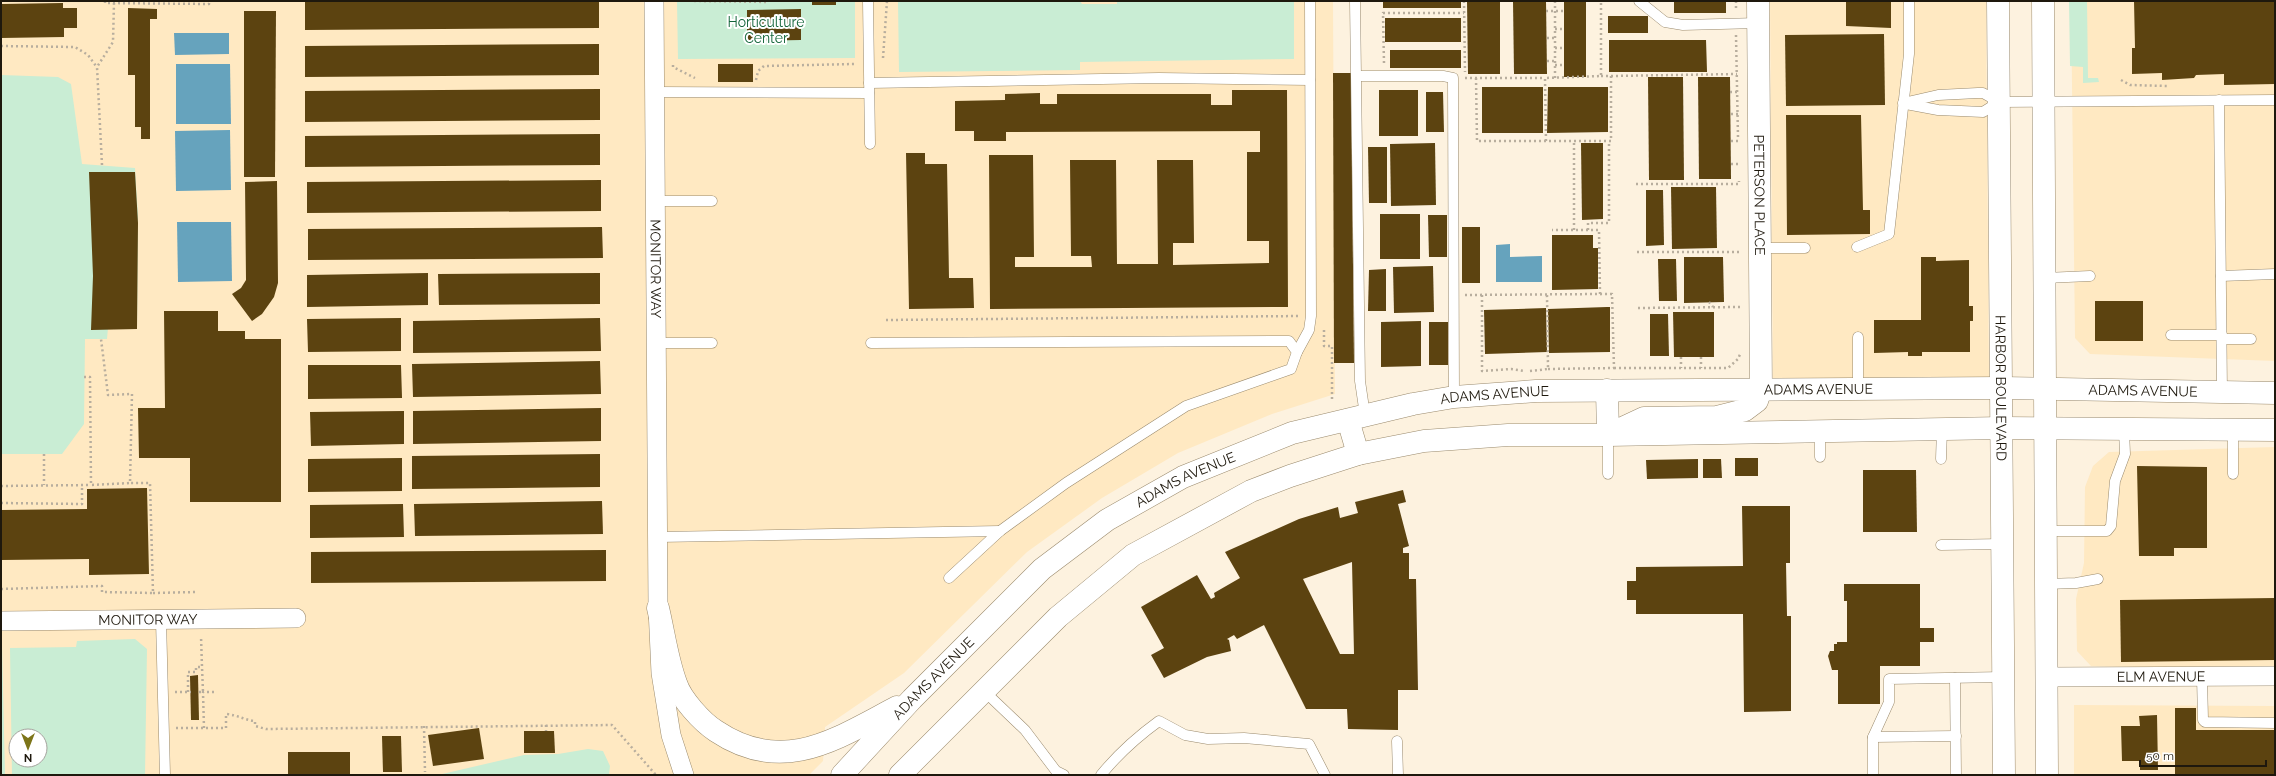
<svg xmlns="http://www.w3.org/2000/svg" width="2276" height="776" viewBox="0 0 2276 776" font-family="Raleway,sans-serif">
<rect width="100%" height="100%" fill="#fdf2df"/>
<g fill="#ffe9c2" fill-rule="evenodd">
<path d="M1,1H1333L1335,394L1272,414L1178,453L1102,498L1027,552L904,673L825,727L823,761L809,775H1ZM16,736H40V760H16Z"/>
<path d="M1770,1H1986L1989,379L1773,380Z"/>
<path d="M2071,1H2275V361L2090,354L2075,338Z"/>
<path d="M2275,447V670L2091,666L2077,651L2076,599L2084,563L2085,487L2093,466L2109,452Z"/>
<path d="M2074,705L2275,706V775H2074Z"/>
</g>
<g fill="#c9edd4" fill-rule="evenodd">
<path d="M677,1H855V58L678,59Z"/>
<path d="M898,1H1080L1082,4H1117V1H1294V59L1080,62V70L899,72Z"/>
<path d="M2069,1H2087L2088,78H2098L2099,82L2083,83V67L2070,66Z"/>
<path d="M1,75L58,77L71,84L82,164L135,168L138,216L137,329L108,328L107,339H85L84,424L62,454H1Z"/>
<path d="M135,639L147,649L145,775H12L10,648L76,647L77,641ZM16,736H40V760H16Z"/>
<path d="M1,644H2L5,775H1Z"/>
<path d="M588,749L603,751L610,766L609,775H438L524,755L558,754Z"/>
</g>
<g fill="#66a3bd">
<path d="M174,33H229V54L175,55Z"/>
<path d="M176,64H230L231,124H176Z"/>
<path d="M230,130L231,190L176,191L175,131Z"/>
<path d="M177,222H231L232,281L178,282Z"/>
<path d="M1510,244V257L1542,256V282H1496V245Z"/>
</g>
<g fill="#5c4310" fill-rule="evenodd">
<path d="M305,1H599V28L305,30Z"/>
<rect x="812" y="1" width="24" height="4"/>
<rect x="1383" y="1" width="78" height="7"/>
<path d="M1467,1H1500V74H1468Z"/>
<path d="M1513,1H1546L1547,74H1514Z"/>
<rect x="1564" y="1" width="22" height="76"/>
<rect x="1674" y="1" width="52" height="12"/>
<path d="M1846,1H1891V28L1846,26Z"/>
<path d="M2134,1H2275V84L2224,85V74L2196,75L2194,78L2162,80V73L2132,74V48H2135Z"/>
<path d="M63,3V8H77V28H64V37L1,38V4Z"/>
<path d="M128,8L157,9V19H150V139H141V127H135V75H128Z"/>
<path d="M801,9V40L747,41V10Z"/>
<path d="M244,11H276L275,177H244Z"/>
<rect x="1608" y="16" width="40" height="17"/>
<rect x="1385" y="18" width="76" height="24"/>
<path d="M1884,34L1885,105L1786,106L1785,35Z"/>
<path d="M1609,40H1706L1707,72H1609Z"/>
<path d="M599,44V75L305,77V46Z"/>
<rect x="1390" y="50" width="71" height="18"/>
<rect x="718" y="64" width="35" height="18"/>
<path d="M1333,73H1351L1354,363H1334Z"/>
<path d="M1648,77H1683L1684,180H1649Z"/>
<path d="M1698,77H1730L1731,179H1699Z"/>
<rect x="1482" y="87" width="61" height="46"/>
<path d="M1548,87H1608V132L1547,133Z"/>
<path d="M600,89V120L305,122V91Z"/>
<path d="M1232,90H1287L1288,307L990,309L989,155H1033L1034,257H1015V267H1092L1091,256H1071L1070,160H1116L1117,264H1158L1157,160H1193L1194,243H1173V265L1269,263V241H1247V152H1260V131L1006,132V141H974V131H955V101L1005,100V94L1040,93V104H1057V94H1211V105H1232Z"/>
<rect x="1379" y="90" width="39" height="46"/>
<path d="M1426,92H1443L1444,132H1426Z"/>
<path d="M1786,115H1861L1863,210H1870V234L1787,235Z"/>
<path d="M600,134V165L305,167V136Z"/>
<path d="M1435,143L1436,205L1391,206L1390,144Z"/>
<path d="M1581,143H1603V219L1582,220Z"/>
<path d="M1368,147H1387V203H1369Z"/>
<path d="M906,153H925V164H947L949,278H973L974,308L909,309Z"/>
<path d="M89,172H135L138,223L137,329L91,330L93,276Z"/>
<path d="M601,180V211L307,213V182Z"/>
<path d="M277,181L278,283L274,297L262,314L252,321L232,294L241,288L246,280L245,182Z"/>
<path d="M1671,187H1716L1717,248L1672,249Z"/>
<path d="M1646,190H1663L1664,245L1646,246Z"/>
<rect x="1380" y="214" width="40" height="45"/>
<path d="M1428,215H1447V257H1429Z"/>
<path d="M602,227L603,258L308,260V229Z"/>
<rect x="1462" y="227" width="18" height="56"/>
<path d="M1552,235H1593V248H1598V289L1552,290Z"/>
<path d="M1684,257H1723L1724,302L1684,303Z"/>
<path d="M1921,257H1936V261L1969,260V306H1973V321H1970V352H1922V356H1908V352L1874,353V320H1921Z"/>
<path d="M1658,259H1676L1677,301H1659Z"/>
<path d="M1433,266L1434,312L1394,313L1393,267Z"/>
<path d="M1386,269V311H1368L1369,270Z"/>
<path d="M428,273V305L307,307V275Z"/>
<path d="M600,273V304L439,305L438,274Z"/>
<rect x="2095" y="301" width="48" height="40"/>
<path d="M1607,307H1610V352L1549,353L1548,309Z"/>
<path d="M1546,308L1547,352L1485,354L1484,310Z"/>
<path d="M164,311H218V331H245V339H281V502H190V458H139L138,408H165Z"/>
<path d="M1673,312H1714V357H1674Z"/>
<path d="M1650,314H1668L1669,356H1650Z"/>
<path d="M401,318V351L308,352L307,319Z"/>
<path d="M600,318L601,351L413,353V321Z"/>
<path d="M1421,321V366L1381,367V322Z"/>
<rect x="1429" y="322" width="19" height="43"/>
<path d="M600,361L601,394L413,397L412,364Z"/>
<path d="M308,365H401L402,398L308,399Z"/>
<path d="M601,408V441L413,444V411Z"/>
<path d="M404,411V444L311,446L310,412Z"/>
<path d="M600,454V487L412,489V456Z"/>
<path d="M402,458V491L308,492V459Z"/>
<rect x="1735" y="458" width="23" height="18"/>
<path d="M1698,459V478L1647,479L1646,460Z"/>
<path d="M1703,459H1721L1722,478H1703Z"/>
<path d="M2137,466L2207,467V548H2174V556H2139Z"/>
<path d="M1863,470H1916L1917,532H1863Z"/>
<path d="M147,488L149,574L89,575V559L1,560V510L87,509V489Z"/>
<path d="M1403,490L1406,502L1398,504L1409,546L1403,548V553H1409V579H1416L1418,690H1398V730L1348,729L1347,709H1306L1264,625L1237,639L1234,635L1227,639L1229,640L1231,651L1207,657L1164,678L1151,655L1164,648L1141,607L1197,575L1211,599L1215,597L1214,593L1240,578L1225,552L1299,519L1338,507L1340,518L1358,513L1355,502ZM1352,562L1354,654H1340L1303,579Z"/>
<path d="M602,501L603,534L415,536L414,504Z"/>
<path d="M403,504L404,537L310,538V505Z"/>
<path d="M1742,506H1790V563H1786L1787,616H1791V711L1744,712L1743,614H1636V600H1627V581H1636V567L1743,566Z"/>
<path d="M606,550V581L311,583V552Z"/>
<path d="M1844,584H1920V628H1934V642H1920V666H1880V704H1838V670H1832L1828,656L1830,651H1834V644H1837V642H1847V601H1844Z"/>
<path d="M2275,598V660L2121,662L2120,600Z"/>
<path d="M198,675L199,720H191L190,676Z"/>
<path d="M2175,708H2196V730H2275V775H2175Z"/>
<path d="M2157,715L2158,770H2140V761H2122L2121,726H2140L2139,716Z"/>
<path d="M479,728L484,759L433,766L428,735Z"/>
<path d="M524,731H554L555,753H524Z"/>
<path d="M382,736H401L402,772H383Z"/>
<rect x="288" y="752" width="62" height="23"/>
</g>
<g fill="none" stroke-linecap="round" stroke-linejoin="round">
<defs>
<g id="service">
<path d="M868,1L870,144"/>
<path d="M1355,1L1360,381L1365,415"/>
<path d="M1639,1L1665,22L1683,25L1758,23"/>
<path d="M1357,76H1443L1453,78L1454,397"/>
<path d="M869,83L1159,78L1310,80"/>
<path d="M655,92L869,93"/>
<path d="M2219,100L2222,392"/>
<path d="M1903,103L1938,95L1978,93H1983L1999,102L2275,100"/>
<path d="M1906,104L1938,110L1983,112L1999,102"/>
<path d="M655,201H712"/>
<path d="M1857,247L1889,234L1909,54V1"/>
<path d="M1760,248H1805"/>
<path d="M2221,276L2275,274"/>
<path d="M2045,278L2090,276"/>
<path d="M2171,335H2222"/>
<path d="M1858,337V388"/>
<path d="M2222,339H2251"/>
<path d="M656,343H712"/>
<path d="M871,343L1289,341L1297,352L1291,369L1186,406L1066,483L1000,531L949,578"/>
<path d="M1297,352L1309,330L1311,316L1310,1"/>
<path d="M2233,430V474"/>
<path d="M1820,432V457"/>
<path d="M1941,459L1942,429"/>
<path d="M1608,474V435"/>
<path d="M2045,531H2107L2111,526L2115,481L2125,454L2124,430"/>
<path d="M658,537L1000,531"/>
<path d="M1941,545L2002,544"/>
<path d="M2046,584L2076,583L2098,579"/>
<path d="M161,620L165,775"/>
<path d="M2202,677L2203,720L2205,722L2275,723"/>
<path d="M1955,678L1956,775"/>
<path d="M983,690L1025,730L1056,771L1064,775"/>
<path d="M1873,737L1956,736"/>
<path d="M1397,741L1398,775"/>
<path d="M1101,775C1118,754 1137,737 1159,721L1185,735L1208,739L1244,738L1309,744L1325,775"/>
<path d="M1873,775V737L1889,702V679L2003,677"/>
</g>
<g id="minor">
<path id="s1" d="M654,1L658,608L661,673L671,735L684,775"/>
<path id="s2" d="M1,621L296,618"/>
<path id="s3" d="M2047,677L2275,676"/>
</g>
<g id="tertiary">
<path id="s4" d="M1758,1L1761,389"/>
</g>
<g id="secondary">
<path d="M1607,390L1608,435"/>
<path d="M1348,420L1358,454"/>
<path d="M1614,432L1644,418L1717,417L1745,410L1757,401L1761,389"/>
<path d="M658,608C664,633 667,659 676,683C681,699 702,722 716,731C783,776 836,739 897,707"/>
<path id="s5" d="M842,775L912,699L1042,569L1107,520L1183,477L1292,433L1413,404L1454,397L1536,391L2002,388"/>
<path d="M900,775L1058,617L1133,555L1251,491L1290,476L1358,454L1424,441L1508,435H1608L2002,428"/>
</g>
<g id="primary">
<path id="s6" d="M1998,1L2004,775"/>
<path d="M2043,1L2047,775"/>
<path id="s7" d="M2002,388L2275,393"/>
<path d="M2002,428L2275,430"/>
</g>
</defs>
<use href="#service" stroke="#9a8a6d" stroke-width="11"/>
<use href="#minor" stroke="#9a8a6d" stroke-width="20"/>
<use href="#tertiary" stroke="#9a8a6d" stroke-width="23"/>
<use href="#secondary" stroke="#9a8a6d" stroke-width="23"/>
<use href="#primary" stroke="#9a8a6d" stroke-width="23"/>
<g stroke="#b8ae9e" stroke-width="2.5" stroke-dasharray="2 3" stroke-linecap="butt">
<path d="M105,1V3L209,4V1"/>
<path d="M694,1L769,2"/>
<path d="M1464,1L1465,72"/>
<path d="M1555,1V78"/>
<path d="M1736,1V10"/>
<path d="M1546,11H1564"/>
<path d="M1555,29H1564"/>
<path d="M1736,35L1738,138"/>
<path d="M1547,38H1555"/>
<path d="M1,46L75,47L88,55L96,66"/>
<path d="M1555,48H1564"/>
<path d="M883,58L887,1"/>
<path d="M1547,61H1555"/>
<path d="M1384,63L1383,13H1464"/>
<path d="M673,65V67L695,78"/>
<path d="M1555,65H1564"/>
<path d="M1601,76H1611V141H1546L1545,78L1601,76V1"/>
<path d="M1611,76L1737,74"/>
<path d="M1465,78H1545"/>
<path d="M1476,78L1477,141H1546"/>
<path d="M756,80L758,71L764,66L854,64"/>
<path d="M2121,80L2130,85L2169,86"/>
<path d="M1730,92H1738"/>
<path d="M1731,114H1739"/>
<path d="M1731,141H1741"/>
<path d="M1731,164H1741"/>
<path d="M102,165L97,67L113,42L114,3"/>
<path d="M1636,184H1739V181"/>
<path d="M1574,230V141"/>
<path d="M1588,230V223H1609V141"/>
<path d="M1637,252H1741"/>
<path d="M1465,295L1600,294L1599,230H1552"/>
<path d="M1482,295V371L1511,369L1525,371"/>
<path d="M1709,302L1713,307"/>
<path d="M1638,308L1740,307"/>
<path d="M886,320L1299,316"/>
<path d="M1324,330V346H1332V399"/>
<path d="M1681,357V368"/>
<path d="M1701,357V368"/>
<path d="M1614,368H1728L1738,359L1741,352"/>
<path d="M1548,369L1614,368L1612,294H1600"/>
<path d="M1530,371L1548,369L1547,295"/>
<path d="M84,377H90L91,485L130,483L132,394L108,395L101,339"/>
<path d="M44,454V485"/>
<path d="M1,486L91,485"/>
<path d="M1,503L82,504V485"/>
<path d="M1,589L102,586V592L153,593L150,483H130"/>
<path d="M153,593L196,592"/>
<path d="M175,692H191"/>
<path d="M188,692V672H196V667H202L201,636"/>
<path d="M199,692H203L202,667"/>
<path d="M546,725V731"/>
<path d="M424,726L425,772"/>
<path d="M176,728H226V714C238,715 244,720 255,721V726L266,729L612,725L656,775"/>
<path d="M204,728L203,692H217"/>
</g>
<use href="#service" stroke="#fff" stroke-width="10"/>
<use href="#minor" stroke="#fff" stroke-width="19"/>
<use href="#tertiary" stroke="#fff" stroke-width="22"/>
<use href="#secondary" stroke="#fff" stroke-width="22"/>
<use href="#primary" stroke="#fff" stroke-width="22"/>
</g>
<g text-anchor="middle" dominant-baseline="central" stroke-width="4" stroke-linejoin="round" paint-order="stroke">
<g font-size="14" fill="#13653a" stroke="#fff">
<text x="766" y="22">Horticulture<tspan x="766" dy="16">Center</tspan></text>
</g>
<g font-size="14" fill="#1e180d" stroke="#fff">
<text stroke="none"><textPath href="#s4" startOffset="194">PETERSON PLACE</textPath></text>
<text stroke="none"><textPath href="#s1" startOffset="268">MONITOR WAY</textPath></text>
<text stroke="none"><textPath href="#s5" startOffset="1104">ADAMS AVENUE</textPath></text>
<text stroke="none"><textPath href="#s6" startOffset="387">HARBOR BOULEVARD</textPath></text>
<text stroke="none"><textPath href="#s7" startOffset="141">ADAMS AVENUE</textPath></text>
<text stroke="none"><textPath href="#s5" startOffset="780">ADAMS AVENUE</textPath></text>
<text stroke="none"><textPath href="#s5" startOffset="457">ADAMS AVENUE</textPath></text>
<text stroke="none"><textPath href="#s2" startOffset="147">MONITOR WAY</textPath></text>
<text stroke="none"><textPath href="#s3" startOffset="114">ELM AVENUE</textPath></text>
<text stroke="none"><textPath href="#s5" startOffset="133">ADAMS AVENUE</textPath></text>
</g>
</g>
<rect width="2276" height="776" fill="none" stroke="#1e180d" stroke-width="4"/>
<g transform="translate(28 748) rotate(180)"><circle r="19" fill="#ffffff" stroke="#a5a39e"/>
<path d="M0-3L7 15L0 10L-7 15Z" fill="#7d7519"/>
<text y="-6" font-size="11" font-weight="bold" text-anchor="middle" fill="#1e180d">N</text>
</g>
<path d="M2140 760v6h126v-6" fill="none" stroke="#1e180d" stroke-width="2"/>
<text x="2146" y="760" font-size="12" fill="#1e180d" stroke="#ffffff" stroke-width="3" paint-order="stroke">50 m</text>
</svg>
